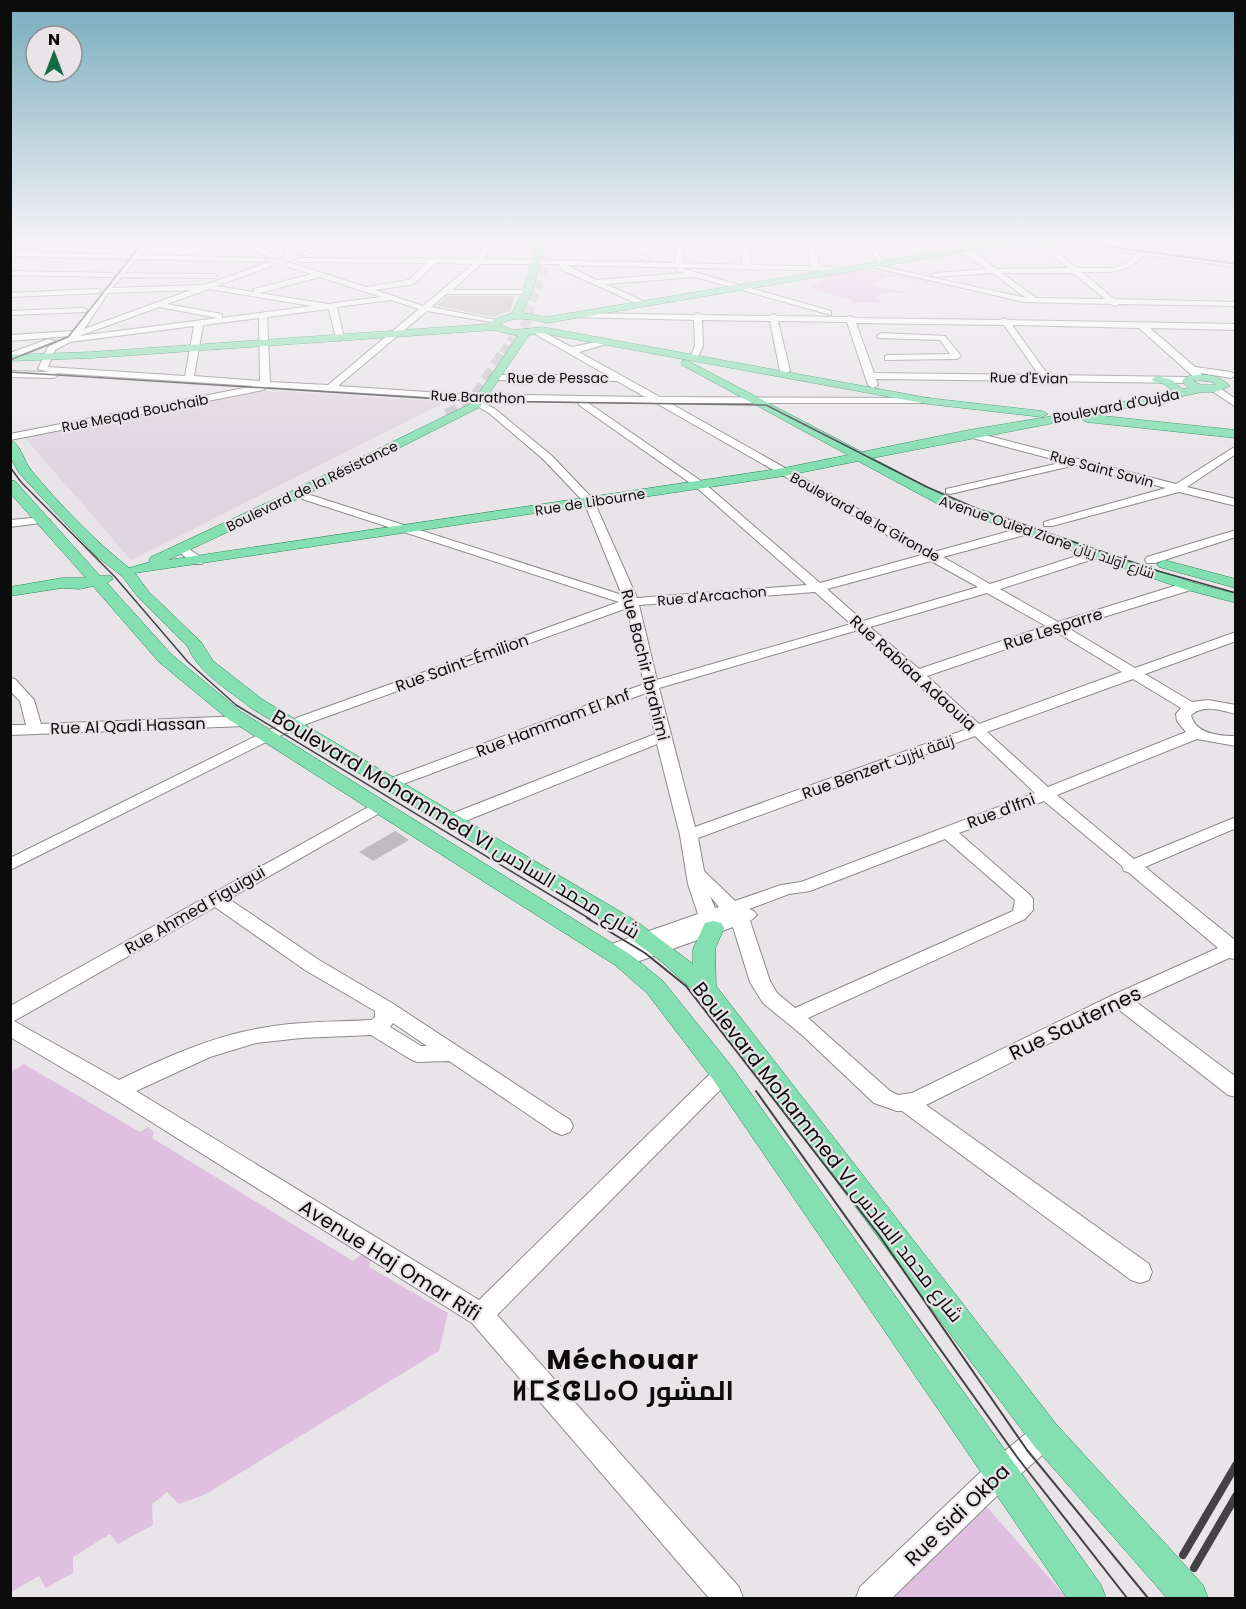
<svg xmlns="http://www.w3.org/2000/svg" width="1246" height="1609" viewBox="0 0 1246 1609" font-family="Poppins,Cairo,'Noto Sans Tifinagh',sans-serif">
<rect width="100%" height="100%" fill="#e8e4e8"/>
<path fill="#dfd6df" d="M265,390L446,402L131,560L25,438Z"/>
<g fill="#e0c0e0">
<path d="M862,270L879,271L945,286C923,289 894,264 873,286L910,293H881L878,297L882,303H853L851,300L813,289V286L818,284L816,282L823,281L821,276Z"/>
<path d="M24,1064L140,1132L148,1127L154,1132L152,1138L353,1261L362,1254L371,1259L369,1267L448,1313L439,1351L206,1494L179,1504L167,1492L152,1504L153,1525L118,1544L110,1534L73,1557V1573L46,1588L39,1576L11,1592L10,1072Z"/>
<path d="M986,1506L1067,1598H892Z"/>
</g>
<g fill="#bfbbbe">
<path d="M17,240H58V241L33,250H10V242Z"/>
<path d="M447,296H515L510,311L494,317L436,306Z"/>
<path d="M395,831L409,840L373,861L359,852Z"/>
</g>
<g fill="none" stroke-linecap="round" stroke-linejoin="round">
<g stroke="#c7c4c7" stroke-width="9" stroke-dasharray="9 4.5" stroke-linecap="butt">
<path d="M511,351L525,325L554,240"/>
<path d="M503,353L513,338"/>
</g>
<path stroke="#c7c4c7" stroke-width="12" stroke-dasharray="12 6" stroke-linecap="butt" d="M447,415L473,401L504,352"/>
<defs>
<g id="minor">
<path d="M145,240H151L139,255L262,258L266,260L262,262L136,259L125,273L214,274L218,276L214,278L121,277L112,288L205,285L269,262L272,266L216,286L254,292V289L312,274L285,266L288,262L366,287L409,280L427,263L300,262L296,260L300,258L477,259L484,247L384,244L386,241L487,243L489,240H495L485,259L675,263L678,240H684L683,263L742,265L743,240H749L750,265L811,266L807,240H813L819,266L833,267L836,271L567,265L596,280L684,273L676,270L680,268L831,311V315L695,277L605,284L641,300L642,302L638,304L562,270L559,264H481L452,290H527L531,292L527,294H446L431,307L501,321L497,323L427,311L338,386L457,394L645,397L617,381L493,380V376L496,375H607L533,333L532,331L536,328L571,347L607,340V344L579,352L660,397L928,398L931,399V403H670L934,552L1024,527H1032V533L943,557L990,584L1092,551H1100V557L1000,589L1058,622L1184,583H1194L1195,586L1194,589L1068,628L1135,668L1236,632V641L1145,674L1192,702L1208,700L1236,705V714C1220,710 1204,704 1191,715C1195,734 1219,736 1236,736V746L1197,739L1057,795L1134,859L1236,817V828L1145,867L1236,941V959L1229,958L1135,1001L1236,1077V1097L1228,1095L1118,1009L926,1105L1149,1264L1152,1272L1149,1280L1140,1283L1131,1280L902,1111H897L874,1103L802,1035L763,1003L750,982L733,927L623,967L616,965L613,960L615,957H603L600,952L603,947L698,914L688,884L680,835L657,744L458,824L452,825L444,820L446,816L655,734L646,693L398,786H386L384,783L386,780L644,684L627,608L309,723L268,741L10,870V858L258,735L299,717L619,602L293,496V492H301L622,595L584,502L543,459L489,413L475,405L473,403L478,400L268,387L263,390L10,440V434L254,386L55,373L59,375L54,378L10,377V371L49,372L38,369L48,347L69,336L10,341V335L74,331L129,259L10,256V252L132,255ZM436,263L473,264L423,306L375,290L414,284ZM320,277L381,297L328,304L259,293ZM209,289L312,306L222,318V314L167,304ZM191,290L84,329L108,293ZM391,300L419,309L328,385L270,382L267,317L329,309L336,338L340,341L344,338L337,307ZM159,307L218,318L79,336ZM259,318L260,381L194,376L203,325ZM194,326L185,376L48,367L55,350L70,342ZM478,400L578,402L579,405L696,487L807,585L637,598L593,499L551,455L495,409ZM587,402L656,403L922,555L820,583L704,483ZM931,561L978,587L863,621L827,589ZM815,592L851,624L657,680L639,605ZM987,593L1046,626L919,669L870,627ZM858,630L967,729L695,827L659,688ZM1056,632L1122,672L979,724L927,676ZM1133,679L1181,708L1176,714L1177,721L1186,732L1048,787L987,732ZM975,736L1035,793L801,882L781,885L735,901L704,871L698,838ZM1044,801L1122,866L1124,871L1128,872L1218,948L1113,995L912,1093L898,1095L890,1091L808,1018L1025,919L1033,910V899L1030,895L959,833ZM945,839L1015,900L1013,911L795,1008L777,993L770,981L750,921L757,915L754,911L749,909L789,894L810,891ZM710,896L719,907L715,908Z"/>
<path d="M233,240H241L275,254L284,240H290L282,252L284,257L271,258Z"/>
<path d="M344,240H354L301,256L297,254Z"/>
<path d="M589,240H598L651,259L644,261Z"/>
<path d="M864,240H870L885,263H879Z"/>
<path d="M1055,240L1236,263V267L1145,255C1122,275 1111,272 1082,272L1114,299L1236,302V306L1119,304L1115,306L1110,304L1024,302L867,266L871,264L1026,298L993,273L935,277L931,275L935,273L987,269L969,257L951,250L953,247L975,253L996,269L1068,268L1041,244L1043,241L1077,268H1114L1125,264L1138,254L1058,243ZM1002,273H1073L1105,299L1036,298Z"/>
<path d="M1165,240H1174L1152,249L1146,248Z"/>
<path d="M1223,240H1230L1217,249H1213V247Z"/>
<path d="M10,271L111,273L115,275L111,277L10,275Z"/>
<path d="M97,289H100V293L10,297V293Z"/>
<path d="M83,308L87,310L86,312L10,315V311Z"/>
<path d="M580,313L694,315L698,313L702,315L769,316L773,314L777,316L846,317L850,316L854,318L1000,320L1004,318L1008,320L1236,324V330L1150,328L1195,367L1231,372L1236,375L1231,378L1200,373L1204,377L1202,379H1196L1139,328L1012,325L1048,375L1187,377L1192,380L1187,383L876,379L878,385L873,388L868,385L847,322L778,321L790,371L785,374L780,371L770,321L702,320L703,346L698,357L695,358L691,355L695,346L694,320L577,317L576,315ZM856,323L1004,325L1039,375L874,373Z"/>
<path d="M881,333L945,336L961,356L957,359L885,360V356L888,355L950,354L940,340L878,338L877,336Z"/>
<path d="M48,339L55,341L10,359V353Z"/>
<path d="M1212,387H1218L1236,399V407L1212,391Z"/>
<path d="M969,431L1176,484L1236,446V454L1187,487L1236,499V506L1179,492L1052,526H1044V522L1166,488L1076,465L950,494L946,493V489L1064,462L965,436L964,434Z"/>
<path d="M44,517L50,520L48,522L10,527V520Z"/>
<path d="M1236,530V537L1155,563H1147L1145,560L1147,557Z"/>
<path d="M182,544L202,558L204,561L202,564H194L178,551L176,548Z"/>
<path d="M10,678L15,679L34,700L41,724L245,716L253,721L245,726L10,735V725H26L20,701L10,691Z"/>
<path d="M379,801L385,802L387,806L385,810L229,899L319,960L392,1003L570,1120L573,1126L570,1132L562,1135L554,1132L449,1061L417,1062L410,1059L371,1035L301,1038L256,1043L210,1057L136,1091L479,1300L716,1068L723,1066L730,1068L734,1074L730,1080L497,1315L739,1587L743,1598H709L472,1323L110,1096L10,1037V1006ZM215,907L305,970L375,1011V1017L371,1020C333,1022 294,1021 256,1029C208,1038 162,1059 119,1080L14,1021ZM393,1023L427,1046H421L390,1027Z"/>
<path d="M1045,1422L1055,1426L1059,1435L1055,1444L1009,1484L892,1598H856L860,1587L989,1464L1035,1426Z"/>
</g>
<g id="major">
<path d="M539,240H547L532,292L522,313L547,317L990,243L994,241L1063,240L1043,245H1006L547,323C531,319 514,315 500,325L514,330L542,327L928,398L1042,411L1048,414L1042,417L928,404L541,333L529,335L480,407L302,497L168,560L784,468L848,455L682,365V361L686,360L862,452L969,430L1071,413L1173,391L1164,384L1153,381L1152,379L1157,376L1172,380L1182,389L1189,388L1182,382L1185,377C1202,373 1217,373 1230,386L1215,392H1202L1094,415L1236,430V438L1086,422L1080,418L872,458L948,498L1194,583L1236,594V603L1184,589L938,504L858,461L784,476L135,573L148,591L201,642L213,661L263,700L636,921L693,964V949L705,923L713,921L721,923L724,928L715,949L716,986L1056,1424L1203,1585L1208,1598H1167L1034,1446L696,993L662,962L620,931L251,708C229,690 199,674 188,647L138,597L122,576L96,556L19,473L10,457V440C21,444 24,462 31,470C60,505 94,540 129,568L150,562L149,560L151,557L292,491L472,403L518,336L494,330L92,358L10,361V355L92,352L489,324L495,319L512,313L522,292ZM1197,380L1212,382L1216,385H1202L1193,381Z"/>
<path d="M10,480L15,481L100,576H111L113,579L107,583L171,654L240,711L631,955L663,981L732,1067L1101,1585L1106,1598H1067L714,1081L647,993L615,965L228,719L159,662L93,586L80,589L62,588L10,596V587L62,578H86L10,493Z"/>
<path d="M1164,560L1236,579V588L1159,567L1157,564Z"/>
</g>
</defs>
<use href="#minor" stroke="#8c898c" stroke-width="2"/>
<use href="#major" stroke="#258756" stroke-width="1"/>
<use href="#minor" fill="#fff" fill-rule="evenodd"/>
<use href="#major" fill="#84dfb2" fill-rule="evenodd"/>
<g stroke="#444244" stroke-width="1.5">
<path d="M1056,240L1236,264"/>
<path d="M10,360L68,337L145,240"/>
<path d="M10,372L471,401L766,405L927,487L978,509L1158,571L1236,593"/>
<path d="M10,467L21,482L115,577L188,662L236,705L590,919"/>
</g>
<g stroke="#444244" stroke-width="2">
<path d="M587,918L645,953L686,986L879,1235L1027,1450L1148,1598"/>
<path d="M756,1091L1017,1457L1127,1598"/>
</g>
<g stroke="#444244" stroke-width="8">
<path d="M1183,1555L1236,1465"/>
<path d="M1194,1568L1236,1496"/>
</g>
</g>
<linearGradient id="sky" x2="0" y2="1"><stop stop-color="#77abbe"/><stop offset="0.52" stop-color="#f5f3f5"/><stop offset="1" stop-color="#f5f3f5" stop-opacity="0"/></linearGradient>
<rect width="1246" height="465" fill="url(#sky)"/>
<g text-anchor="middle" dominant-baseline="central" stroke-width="4.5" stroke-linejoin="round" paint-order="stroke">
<g font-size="14" fill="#0d0c0d" stroke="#e8e4e8">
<text x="558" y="378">Rue de Pessac</text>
<text transform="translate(1029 378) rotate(1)">Rue d'Evian</text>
<text transform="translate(478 397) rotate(2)">Rue Barathon</text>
<text transform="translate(1116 406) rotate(-11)">Boulevard d'Oujda</text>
<text transform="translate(135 413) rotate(-11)">Rue Meqad Bouchaib</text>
<text transform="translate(1102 469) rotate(15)">Rue Saint Savin</text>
<text transform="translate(312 486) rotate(-26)">Boulevard de la Résistance</text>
<text transform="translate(590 502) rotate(-9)">Rue de Libourne</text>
<text transform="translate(865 517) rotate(29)">Boulevard de la Gironde</text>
<text transform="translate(1047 537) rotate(19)">Avenue Ouled Ziane شارع أولاد زيان</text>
<text transform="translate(712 596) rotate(-5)">Rue d'Arcachon</text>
</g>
<g font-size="16" fill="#0d0c0d" stroke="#e8e4e8">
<text transform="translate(1053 629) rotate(-18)">Rue Lesparre</text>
<text transform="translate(462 663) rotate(-20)">Rue Saint-Émilion</text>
<text transform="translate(645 665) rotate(76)">Rue Bachir Ibrahimi</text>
<text transform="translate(913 673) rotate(42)">Rue Rabiaa Adaouia</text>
<text transform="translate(553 723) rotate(-21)">Rue Hammam El Anf</text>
<text transform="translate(128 726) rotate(-2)">Rue Al Qadi Hassan</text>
<text transform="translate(878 767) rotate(-20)">Rue Benzert زنقة بنزرت</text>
<text transform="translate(1001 811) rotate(-21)">Rue d'Ifni</text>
<text transform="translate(195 910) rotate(-30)">Rue Ahmed Figuigui</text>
</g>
<g font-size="20" fill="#0d0c0d" stroke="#e8e4e8">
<text transform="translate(456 824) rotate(31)">Boulevard Mohammed VI شارع محمد السادس</text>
<text transform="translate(1075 1023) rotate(-26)">Rue Sauternes</text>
<text transform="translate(828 1152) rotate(52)">Boulevard Mohammed VI شارع محمد السادس</text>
<text transform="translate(390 1260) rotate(32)">Avenue Haj Omar Rifi</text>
<text transform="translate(957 1515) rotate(-44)">Rue Sidi Okba</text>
</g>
<g font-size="27" font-weight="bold" letter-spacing="1.5" fill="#0d0c0d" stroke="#e8e4e8">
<text x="623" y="1359">Méchouar<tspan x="623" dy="31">ⵍⵎⵉⵛⵡⴰⵔ المشور</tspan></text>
</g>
</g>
<rect width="1246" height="1609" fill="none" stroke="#0d0c0d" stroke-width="24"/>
<g transform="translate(54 54)"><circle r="28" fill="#e8e4e8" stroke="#908e90" stroke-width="1.5"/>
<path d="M0-4.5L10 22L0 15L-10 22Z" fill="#116d41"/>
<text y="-9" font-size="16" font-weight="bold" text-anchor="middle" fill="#0d0c0d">N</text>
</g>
</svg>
